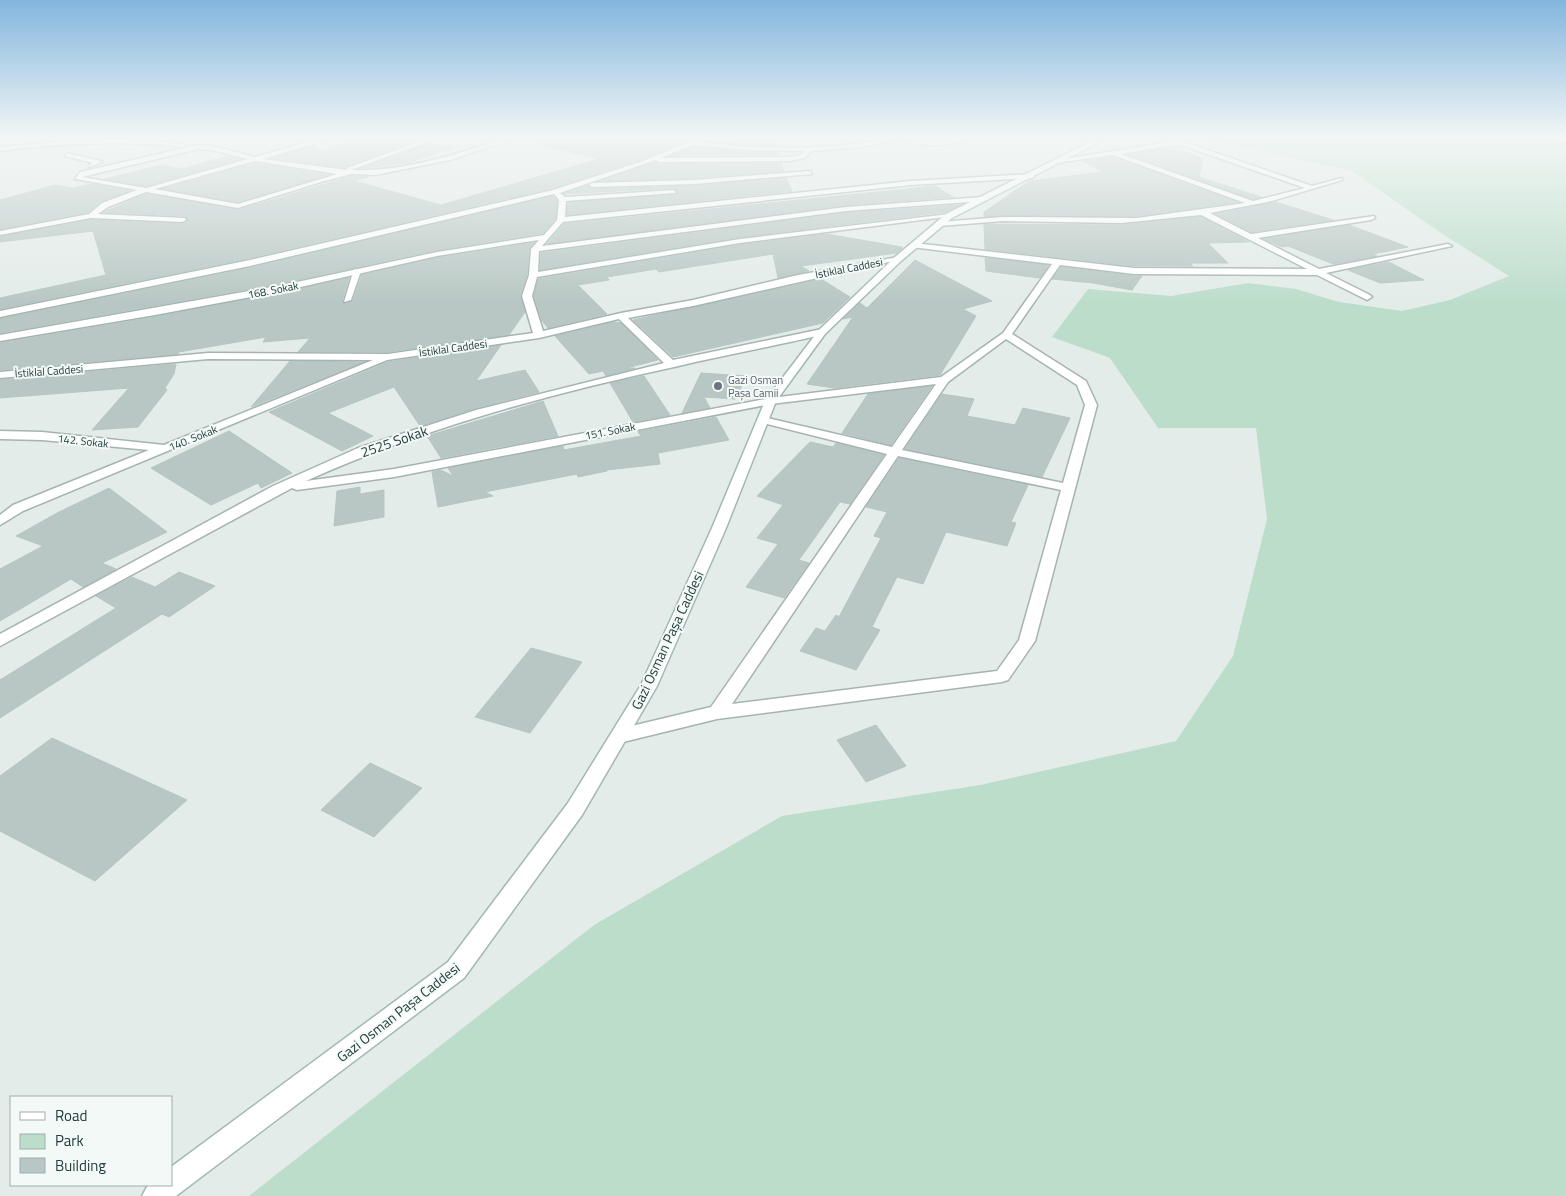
<svg xmlns="http://www.w3.org/2000/svg" width="1566" height="1196" viewBox="0 0 1566 1196" font-family="'Titillium Web',sans-serif">
<rect width="100%" height="100%" fill="#e3ece9"/>
<path fill="#bcddca" d="M1191,136H1566V1196H249L594,925L782,816L980,785L1176,741L1233,656L1267,519L1256,428H1158L1110,358L1052,337L1088,289L1171,296L1248,283L1296,289L1339,302L1402,311L1450,300L1509,276L1441,233L1352,171Z"/>
<g fill="#b8c7c3" stroke="#b5c6c1">
<path d="M542,136H675L692,138L642,159L552,188L250,258L0,309V298L106,275L93,231L0,242V237L91,220L182,224L188,221L185,216L104,212L146,194L239,210L351,176L368,177L354,181L441,205L599,159L540,145Z"/>
<path d="M364,137L411,142L345,168L272,158L312,147L327,150Z"/>
<path d="M748,137L775,140L776,146L751,145L706,141L738,143Z"/>
<path d="M427,144L455,147L408,163L362,168Z"/>
<path d="M694,147L778,152L779,155L670,156Z"/>
<path d="M1172,148L1203,158L1199,177L1261,197L1253,199L1128,155Z"/>
<path d="M227,156L241,159L146,186L105,179L161,165L182,169Z"/>
<path d="M1113,157L1237,202L1137,216L984,217V212L1029,181L1103,172L1083,161Z"/>
<path d="M656,162L659,164L781,163L784,171L695,178L601,181Z"/>
<path d="M255,163L329,175L238,202L163,189Z"/>
<path d="M786,178L792,191L567,215L568,203L678,193L674,188L564,194L587,186L592,189L695,186Z"/>
<path d="M90,184L130,191L101,201L88,212L0,229V200L55,185L74,188Z"/>
<path d="M935,186L953,197L846,205L547,244L564,224Z"/>
<path d="M553,196L557,201L555,219L543,233L437,250L283,283L0,333V319L250,268Z"/>
<path d="M1276,202L1333,220L1251,232L1216,214Z"/>
<path d="M961,205L945,212L740,237L540,270L541,253L846,213Z"/>
<path d="M1201,217L1249,242L1208,243L1228,263H1190L1193,266H1134L985,249L984,224L1121,225Z"/>
<path d="M1349,225L1408,247L1373,254L1377,256L1333,264L1288,246L1282,247L1264,239Z"/>
<path d="M826,234L902,247V249L897,253L801,266L809,271L778,278L773,254L659,272L656,269L607,277L609,280L578,285L607,314L548,328L542,321L534,296L538,279L740,245Z"/>
<path d="M534,243L529,249L527,275L520,295L525,312L509,335L388,352H298L310,338L263,342L266,337L179,352L178,354L0,370V343L155,317L349,278L342,301L345,304L353,301L362,275L437,258Z"/>
<path d="M985,258L1049,265L1040,278L986,271Z"/>
<path d="M915,260L992,301L963,309L976,316L940,375L834,388L807,384L853,317L843,319L860,303L867,308Z"/>
<path d="M1389,262L1424,280L1380,283L1348,270Z"/>
<path d="M1061,267L1134,276H1142L1132,290L1093,283L1052,279Z"/>
<path d="M821,279L850,297L823,323L673,357L633,320Z"/>
<path d="M614,322L621,323L658,360L626,368H635L606,376L603,371L589,374L555,336Z"/>
<path d="M501,345L476,381L525,370L539,392L476,408L420,426L394,387L328,413L373,436L342,451L269,412L388,362Z"/>
<path d="M290,361L364,362L251,407Z"/>
<path d="M176,364L174,374L165,388L167,390L138,427L92,430L129,388L0,398V380Z"/>
<path d="M701,373L746,376L736,399L704,397L710,408L682,413Z"/>
<path d="M644,376L670,415L633,422L610,383Z"/>
<path d="M932,386L891,445L842,433L868,394Z"/>
<path d="M942,394L974,399L967,416L1015,425L1023,408L1070,418L1042,477L905,449Z"/>
<path d="M543,401L558,436L441,458L427,436Z"/>
<path d="M716,417L729,440L658,453L660,464L607,470V471L578,477L577,474L485,492L493,496L438,507L432,472L441,470L453,476L448,468L563,446L564,450L641,436L638,432Z"/>
<path d="M229,431L292,473L261,488L258,483L211,505L151,468Z"/>
<path d="M810,442L833,447L836,443L884,455L850,504L840,502L799,560L809,563L784,598L746,587L778,544L757,538L783,505L757,496Z"/>
<path d="M899,458L1028,485L1011,522L1016,523L1007,546L946,532L923,584L897,577L872,627L880,630L856,670L800,651L816,628L825,631L836,615L839,617L881,538L874,536L887,512L866,507Z"/>
<path d="M360,487V494L384,490V517L334,526L337,491Z"/>
<path d="M109,488L167,532L102,563L116,569L83,587L71,579L0,621V569L43,546L16,536L59,512Z"/>
<path d="M179,572L215,586L169,617L162,614L0,718V680L116,608L96,596L132,577L155,587Z"/>
<path d="M531,648L582,662L530,733L475,717Z"/>
<path d="M876,725L906,766L866,782L837,740Z"/>
<path d="M52,738L187,800L95,881L0,831V776Z"/>
<path d="M370,763L422,788L374,837L321,810Z"/>
</g>
<g fill="none" stroke-linecap="round" stroke-linejoin="round">
<defs>
<path id="lane" d="M354,269L361,271L351,300L344,302Z"/>
<g id="street">
<path d="M329,136H340L263,159L347,170V168L434,136H444L351,170C406,172 460,153 512,136H522L450,160L375,175L351,174L321,182L238,208L146,192L108,207L98,214L185,218L186,220L182,222L91,218L0,235V231L89,214L102,203L137,190L75,179L80,172L198,145L212,146L255,157ZM198,149L212,150L248,159L146,188L82,177ZM255,161L337,174L238,204L155,189Z"/>
<path d="M703,136H712L700,142C768,151 836,150 903,136L907,138L854,148L811,151L805,158L789,161L659,162L656,160L560,193L565,197L674,190L676,193L566,201L565,217L911,181L1032,174L1035,176L1032,178L911,185L563,222L542,246L846,207L984,197L988,199L984,201L846,211L539,251L538,272L740,239L949,214L953,216L740,243L537,277L532,296L543,331L621,313L693,300L798,275L898,257L902,259L693,306L628,318L673,360L822,329L825,330V334C775,346 724,355 674,367C549,394 423,428 306,481L394,469L771,398L941,377L1003,333L1052,264L911,247L910,245L914,243L1134,268L1307,269L1201,215L1121,223L1003,221L940,226L936,224L940,222L1003,217L1137,218L1245,203L1113,155L1056,163L1058,160L1175,141L1187,143L1312,186L1342,178V180L1268,202L1210,213L1251,234L1374,216L1375,218L1371,220L1258,238L1319,269L1448,244L1452,246L1326,273L1370,295L1372,297L1367,300L1317,275L1134,274L1060,265L1012,334L1086,381L1097,405L1035,641L1008,680L1002,682L717,719L619,743L613,741L610,736L613,731L619,729L711,707L887,454L759,422V418L763,417L892,447L936,384L771,404L394,477L297,490L292,488L0,646V634L273,486L358,448L476,410L664,363L619,319L539,338L387,360L23,511L0,525V515L13,505L149,450L42,440L0,439V431L42,432L164,445L373,360L208,359L0,378V372L208,353L388,354L533,333L522,296L529,275L531,249L539,240L437,256L283,291L155,315L0,341V335L283,285L437,252L544,235L557,220L559,200L554,194L250,266L0,317V311L250,260L553,190L643,161ZM694,145L744,150L805,151L801,155L789,157L660,158ZM1175,145L1184,146L1305,188L1253,201L1121,154ZM1006,339L1077,385L1085,405L1063,483L902,450L948,382ZM898,456L1061,490L1019,640L997,671L732,704Z"/>
<path d="M1554,136L1566,138V142L1555,137Z"/>
<path d="M92,139H139L188,145L185,147C123,140 62,143 0,151V147Z"/>
<path d="M67,153L101,161L102,162L89,167V165L93,163L65,156Z"/>
<path d="M810,171L812,174L695,184L592,187L589,185L592,183L695,180Z"/>
</g>
<g id="secondary">
<path d="M898,136L927,141L978,136C956,146 919,150 898,136Z"/>
<path d="M1095,136H1101L1099,142L952,218L901,261L825,334L776,401L726,528L657,686L582,815L464,978L176,1196H142L148,1185H171V1167L448,962L568,803L641,685L712,528L765,401L819,330L895,257L946,214L1094,140Z"/>
</g>
</defs>
<use href="#lane" stroke="#a6b4b1" stroke-width="3"/>
<use href="#street" stroke="#a6b4b1" stroke-width="3"/>
<use href="#secondary" stroke="#a1b8b3" stroke-width="3"/>
<use href="#lane" fill="#fff" fill-rule="evenodd"/>
<use href="#street" fill="#fff" fill-rule="evenodd"/>
<use href="#secondary" fill="#fff" fill-rule="evenodd"/>
</g>
<linearGradient id="sky" x2="0" y2="1"><stop stop-color="#83b6de"/><stop offset="0.45" stop-color="#f2f6f5"/><stop offset="1" stop-color="#f2f6f5" stop-opacity="0"/></linearGradient>
<rect width="1566" height="304" fill="url(#sky)"/>
<circle fill="#6b7280" stroke="#f3f9f7" stroke-width="2" cx="718" cy="386" r="5"/>
<g text-anchor="middle" dominant-baseline="central" stroke-width="4" stroke-linejoin="round" paint-order="stroke">
<g font-size="11" fill="#233d3a" stroke="#f3f9f7">
<text transform="translate(849 268) rotate(-11)">İstiklal Caddesi</text>
<text transform="translate(273 290) rotate(-11)">168. Sokak</text>
<text transform="translate(453 348) rotate(-8)">İstiklal Caddesi</text>
<text transform="translate(49 371) rotate(-4)">İstiklal Caddesi</text>
<text transform="translate(610 431) rotate(-11)">151. Sokak</text>
<text transform="translate(193 438) rotate(-22)">140. Sokak</text>
<text transform="translate(83 441) rotate(6)">142. Sokak</text>
</g>
<g font-size="11" fill="#5b616d" stroke="#f3f9f7" text-anchor="start">
<text x="728" y="380">Gazi Osman<tspan x="728" dy="13">Paşa Camii</tspan></text>
</g>
<g font-size="14" fill="#233d3a" stroke="#f3f9f7">
<text transform="translate(394 441) rotate(-19)">2525 Sokak</text>
<text transform="translate(667 640) rotate(-65)">Gazi Osman Paşa Caddesi</text>
<text transform="translate(398 1012) rotate(-38)">Gazi Osman Paşa Caddesi</text>
</g>
</g>
<rect x="10" y="1096" width="162" height="90" fill="#f3f9f7" stroke="#a0aeab"/>
<rect x="20" y="1112" width="25" height="8" fill="#ffffff" stroke="#a0aeab"/>
<text x="55" y="1121" font-size="15" fill="#233d3a">Road</text>
<rect x="20" y="1134" width="25" height="15" fill="#bcddca" stroke="#a0aeab"/>
<text x="55" y="1146" font-size="15" fill="#233d3a">Park</text>
<rect x="20" y="1158" width="25" height="15" fill="#b8c7c3" stroke="#a0aeab"/>
<text x="55" y="1171" font-size="15" fill="#233d3a">Building</text>
</svg>
